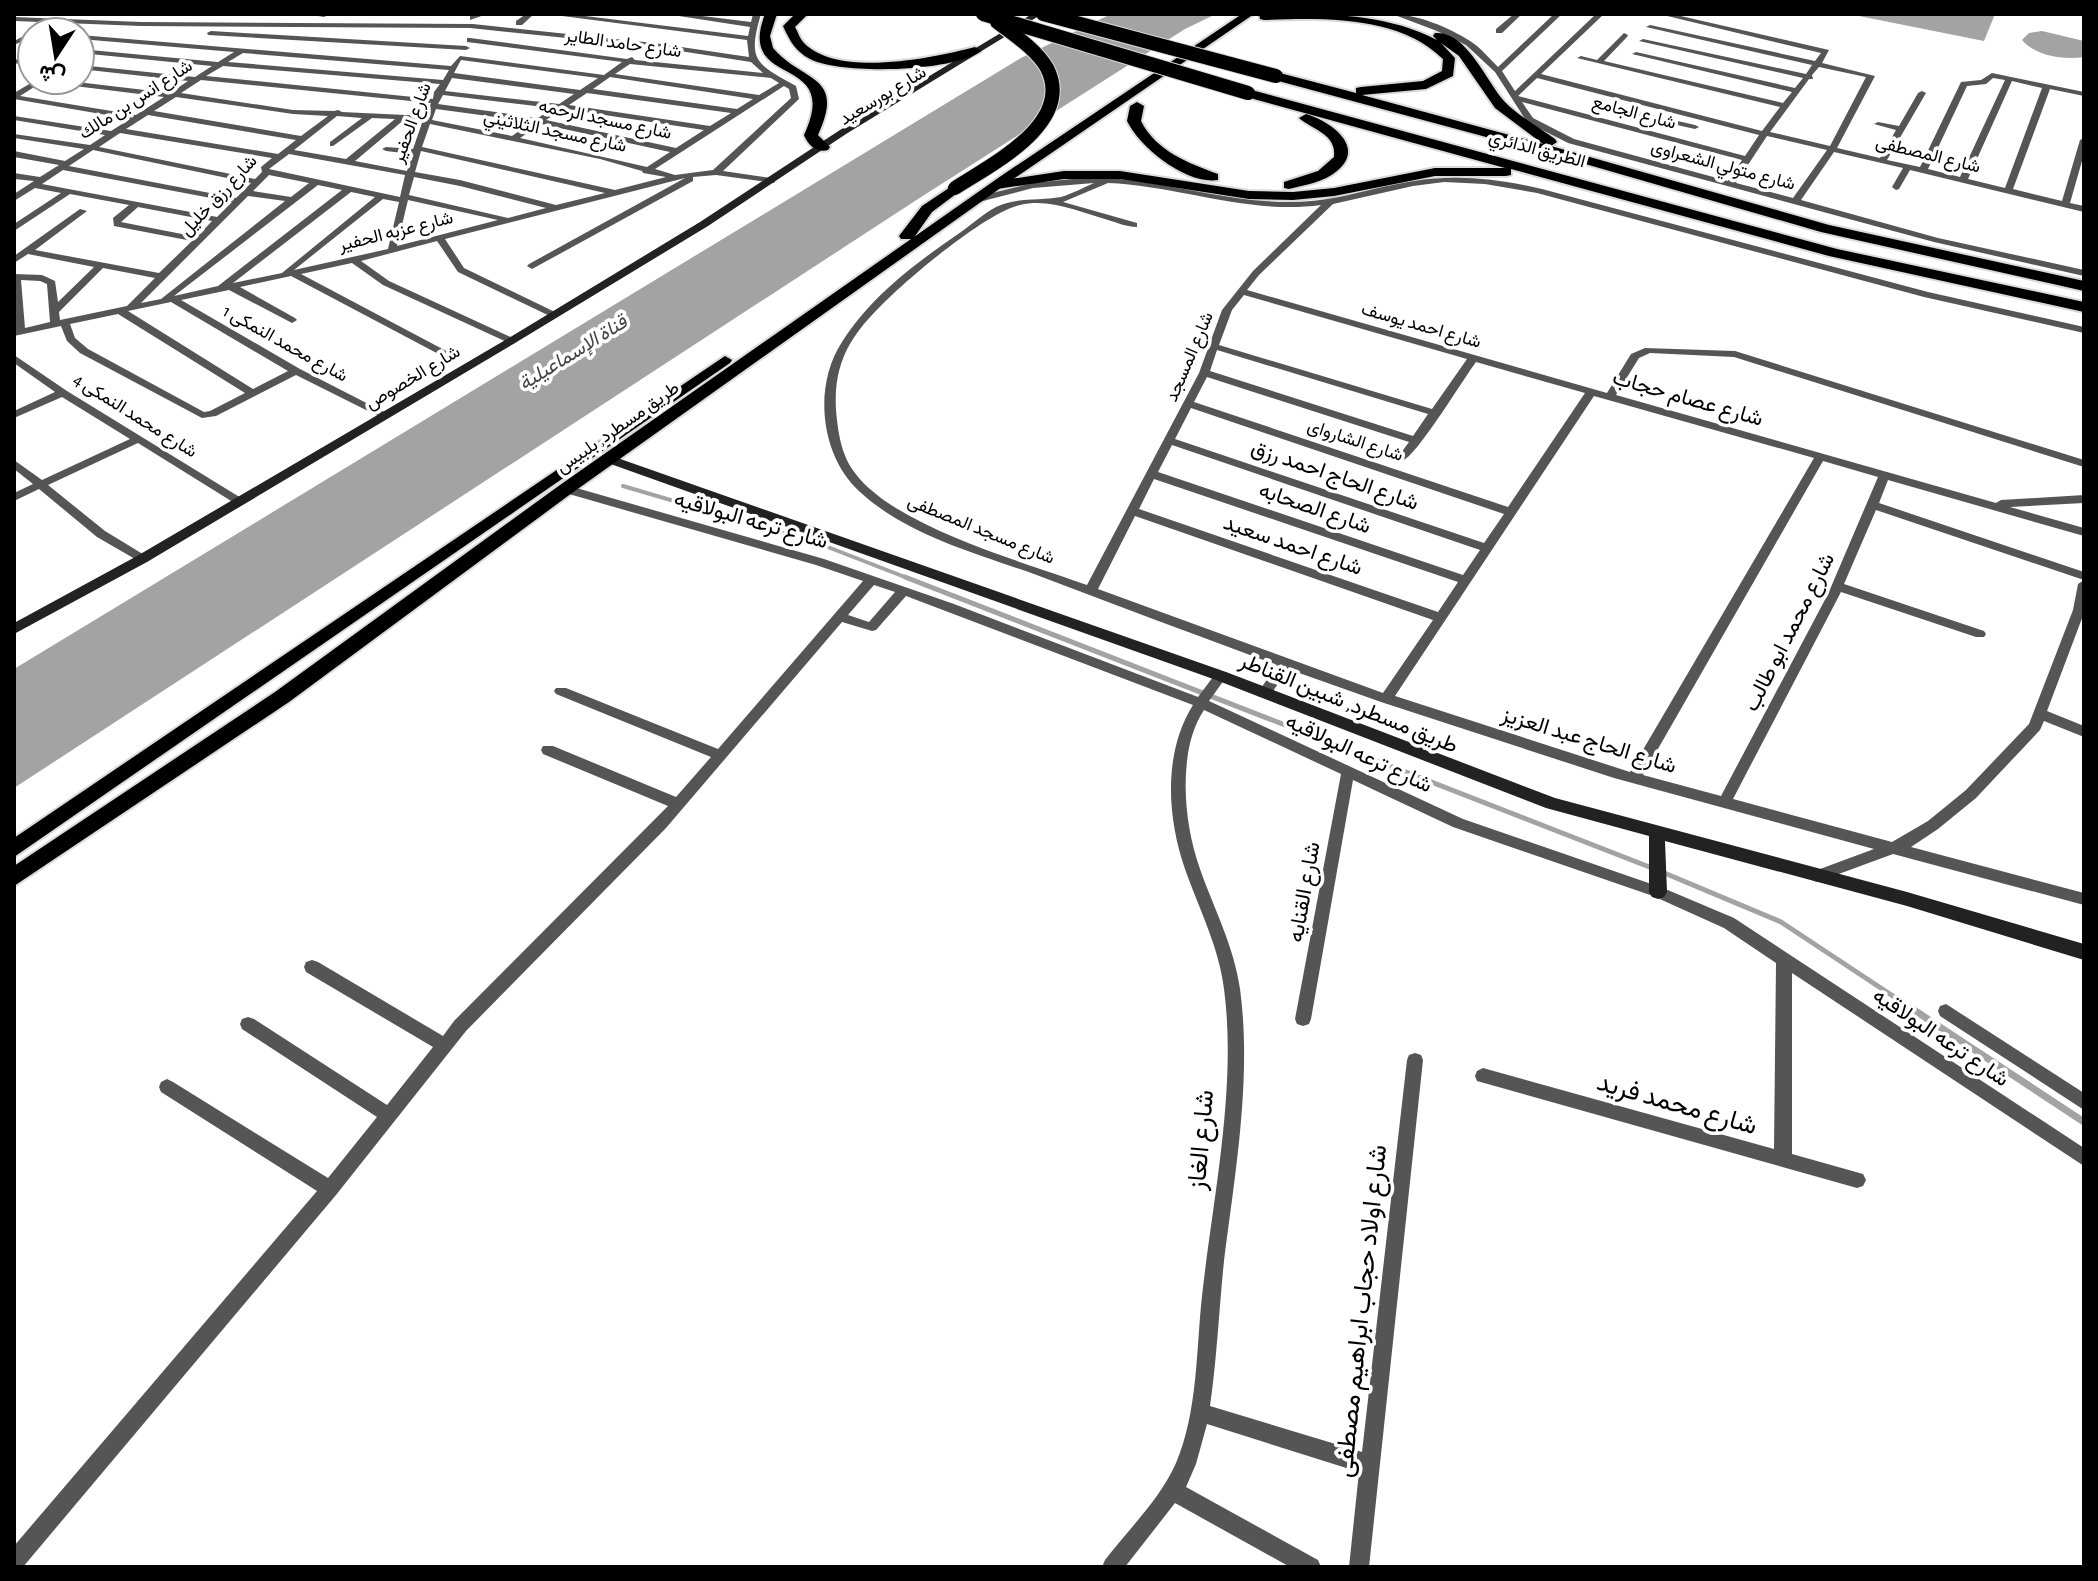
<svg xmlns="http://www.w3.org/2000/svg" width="2098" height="1581" viewBox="0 0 2098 1581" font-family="'Alegreya Sans',Vazirmatn,sans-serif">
<rect width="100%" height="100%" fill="#fff"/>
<g fill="#a3a3a3">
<path d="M1111,14H1216L1185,29L918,199L14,788V669L1021,58Z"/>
<path d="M1849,14H1995L1984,41Z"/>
<path d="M2042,31L2084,41V57C2064,60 2035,56 2022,40L2029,33Z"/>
</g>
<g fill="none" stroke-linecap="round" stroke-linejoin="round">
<path stroke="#a3a3a3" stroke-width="4" d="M623,486L820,544L910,579"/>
<g stroke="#a3a3a3" stroke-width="5">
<path d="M905,577L1652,868"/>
<path d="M1662,872L1781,922L1917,1012"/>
</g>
<path stroke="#a3a3a3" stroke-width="7" d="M1914,1010L2084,1122"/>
<defs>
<g id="primary">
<path d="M1242,14H1254L1009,182L572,493L289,702L14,886V866L275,692L560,485L1001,176Z"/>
<path d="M725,356L732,360L730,363L14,857V838Z"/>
</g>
<g id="highway">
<path d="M765,14H777L770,36L773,48C803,83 846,74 818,135L830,147L828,150C816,153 808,145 804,135C843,51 735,91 765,14Z"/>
<path d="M795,14H808L795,27C798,32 800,39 804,43C838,78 933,58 975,47L981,51C953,72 842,75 810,59C795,51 790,41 783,26Z"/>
<path d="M1259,14C1320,14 1381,11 1437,40L1433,36L1435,33C1466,30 1487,82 1504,101C1518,116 1539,127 1555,139L1557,142L1551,146L1829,225L2084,281V291L1821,232L1575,161L1271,79V73L1276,72L1356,93V88L1361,87L1423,81L1442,71L1443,59C1398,15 1322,18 1264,20L1260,19ZM1441,43L1459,56L1495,108L1543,144L1362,95L1426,89L1453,76L1455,58Z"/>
<path d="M1248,89L1837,249L2084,302V312L1829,256L1511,169V175L1506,176H1435L1334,196L1293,200L1249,199L1120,179H1064L997,189L990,185L997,181L1064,171H1120L1249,191L1293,192L1334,188L1435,168H1505L1243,96L1241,93Z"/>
<path d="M1137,102L1144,106L1141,121C1156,151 1188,163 1218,174V180C1187,185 1140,148 1127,121L1130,106Z"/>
<path d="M1306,114C1330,121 1367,147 1337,171C1324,182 1305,185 1289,189L1284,188V182L1318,171L1334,157C1337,134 1313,130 1299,118Z"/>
<path d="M955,184L962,188L960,191L932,212L913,239H901L899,236L922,206Z"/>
</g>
</defs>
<use href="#primary" stroke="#dbdbdb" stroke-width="4"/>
<use href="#highway" stroke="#dbdbdb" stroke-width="4"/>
<g fill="#555" fill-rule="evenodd">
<path d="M307,14H327L328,15L324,17Z"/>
<path d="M477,14H487L470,20V16Z"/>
<path d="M526,14H534L522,25H516V21Z"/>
<path d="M547,14H569L748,36L750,27L666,14H686L751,22L753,14H761C747,61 756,64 796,86L799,99L723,171L771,178L775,181L774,183L716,175L693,177V181L532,269L527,266L529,264L685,178L445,239L464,268L557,313V317L554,318L458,272L437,241L361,261L389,281L515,339V343L511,344L383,285L352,263L301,274L450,353L451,355L446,358L291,276L240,287L295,318L297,320L292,323L229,290L181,300L300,369L388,414V418L384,419L296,375L216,416L202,418L80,353L67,341L61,326L14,336V274L42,275L55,281L58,302L94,267L28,254L14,263V256L80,209L87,211L35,250L159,273L192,241L114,226L113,218L129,205L70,194L14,231V224L61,193L35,188L14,201V194L34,181L14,179V173L40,177L59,165L14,157V151L65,161L84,149L14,138V134L90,145L105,135L14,120V116L111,131L130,119L14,99V93L36,80H60L170,93L188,81L80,69V65L195,77L212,66L90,54L86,52L90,50L218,62L234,52L80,39V35L451,66L460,56L604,75L622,62L467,42V38H470L627,59L632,57L635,60L763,73L751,62L654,47L470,28L141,26L14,21V17L141,22L473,24L654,43L749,57L747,40ZM243,53L449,70L443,80L228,62ZM461,60L598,78L580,90L454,73ZM630,64L771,78L779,83L759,95L615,74ZM223,66L440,84L434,92L433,99L206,76ZM610,77L753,99L737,109L593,89ZM452,78L574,94L559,104L445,91ZM201,80L431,103L426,116L342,112L338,110L334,111L293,110L181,93ZM42,82L164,97L136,115L20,96ZM784,86L789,89L791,98L713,170L675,175L655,169ZM587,93L731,113L710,126L569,105ZM443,95L553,108L538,118L438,104ZM176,97L293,114L328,116L301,136L154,111ZM436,109L532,122L512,136L432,120ZM563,109H565L704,130L676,148L546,120ZM148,115L296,140L278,154L126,129ZM337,116L362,118L330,142V146H333L372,118L395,119L346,159L294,150ZM405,119L423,120L413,149L386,147L382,149L386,151L412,154L407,171L355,161ZM430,124L600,159L642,171L643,173L666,177L615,190L422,147ZM541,124L670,152L647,167L520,138ZM120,133L272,158L261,167L262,172L255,179L99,147ZM93,150L251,183L236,198L69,166ZM421,151L605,193L556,205L460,180L415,172ZM289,154L405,175L400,197L269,169ZM63,170L232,202L217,217L42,184ZM269,175L309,183L291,197L253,191ZM414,177L460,186L546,208L508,218L409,195ZM318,185L342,190L218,286L174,296ZM351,192L375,197L282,273L233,283ZM248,196L285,201L161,299L141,303ZM383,199L399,202L388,249L294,270ZM408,200L498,220L397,246ZM138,207L212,221L197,237L121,222ZM103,268L155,278L127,306L60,320L59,312ZM21,280L40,281L47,284L50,322L25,328ZM171,302L288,371L253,389L128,311ZM118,314L245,393L210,411L204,412L88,349L75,338L70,324Z"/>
<path d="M1392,14C1417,14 1450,28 1470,41C1480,47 1489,58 1498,67L1554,14H1562L1502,71L1515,91L1596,14H1604L1541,74L1762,131L1780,107L1577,58L1581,56L1597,60L1624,33L1628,35L1627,37L1604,61L1783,103L1792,92L1632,54L1636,52L1795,88L1803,78L1639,41L1643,39L1806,74L1812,65L1646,27L1650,25L1815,61L1821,53L1659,14H1672L1829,50L1822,63L1875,76L1837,148L1880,158L1896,130L1874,124L1878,122L1899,126L1918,93L1922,91L1926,93L1887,160L1920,167L1961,82L1981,80L1992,73L2084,92V96L2050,89L2013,189L2062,201L2080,140L2084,138V154L2070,203L2084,206V212L1910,170L1899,189L1896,190L1892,187L1903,168L1834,152L1801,200L1938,238L2084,270V276L1934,242L1568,143L1527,122L1495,72L1466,45L1437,31ZM1819,67L1866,77L1830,146L1770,132L1809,79H1813L1812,75ZM1537,78L1759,135L1745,156L1518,96ZM1993,78L2005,80L1960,177L1928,169L1967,86L1986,84ZM2012,81L2042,88L2005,188L1968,179ZM1522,102L1742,160L1728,181L1574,139L1533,118ZM1767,136L1827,150L1793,198L1736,183Z"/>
<path d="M1514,14H1522L1502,33H1496V29Z"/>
<path d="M211,31L466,46L470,48L466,50L208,35L207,33Z"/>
<path d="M32,32V37L14,45V41Z"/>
<path d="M14,59L32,62V66L14,63Z"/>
<path d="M1608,105L1695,125L1699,127L1695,129L1605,109L1604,107Z"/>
<path d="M1092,177C1160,179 1225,203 1293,202C1335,202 1373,187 1414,181C1457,174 1500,179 1542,189L1928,292L2084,327V333L1924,297L1537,193L1485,184L1444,182L1413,186L1333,204L1259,275L1247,290L1607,393L1631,354L1645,348L1735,351L2084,460V467L1734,357L1650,353L1639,358L1616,395L1996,503L2001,500L2084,495V503L2010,507L2084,528V536L1888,480L1879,503L2084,572V613L2047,711L2084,726V737L2044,721L2040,730L1976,798L1938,829L1911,847L2084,893V905L1893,854L1817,882L1812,880L1810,876L1812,872L1874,849L1614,778L1381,702L1288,669L1269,697H1259L1257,694L1277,665C1196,635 1115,605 1034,574C975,553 907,535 860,492C820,456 813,386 842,342C871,296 917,262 961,232C972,224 983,214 996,207C1017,197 1039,201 1061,197C1072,194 1084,187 1094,183L1033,188L975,203L971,200L972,198L1033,183ZM1108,183C1180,186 1249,215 1321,205L1253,271L1222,310L1199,373L1087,585C1024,562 895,527 855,473C841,455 838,432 836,410C833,357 855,330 892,295C917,271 988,212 1020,205C1050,198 1079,212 1108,220C1118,223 1127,227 1137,227V223L1063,202ZM1244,295L1467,359L1432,409L1219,345L1232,310ZM1217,350L1428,414L1413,436L1210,371ZM1476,362L1585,393L1508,507L1194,402L1207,377L1409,442L1398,457L1404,460C1419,452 1462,381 1476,362ZM1594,396L1814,458L1630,772L1395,696ZM1191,408L1504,514L1484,543L1175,439ZM1172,445L1480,550L1463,575L1158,472ZM1823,461L1878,477L1828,594L1721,796L1643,775ZM1154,479L1458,582L1438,612L1139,509ZM1876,510L2084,580L2078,584L2073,610L2029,724L1966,790L1928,821L1892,842L1733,799L1841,592L1976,637H1984L1986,634L1984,631L1844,584ZM1135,516L1433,620L1383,693L1098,589Z"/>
<path d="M14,355L67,391L246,501L240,505L236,504L138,443L48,485L105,531L146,556L148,559L142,563L97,537L39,489L14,501V493L33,484L14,469V460L42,480L130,439L62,397L14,418V411L55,392L14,363Z"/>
<path d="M566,485L824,559L954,604L1198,697L1216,673H1226L1227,676L1209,701L1463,819L1663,888L1734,918L2084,1148V1166L1792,973V1154L1863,1174L1866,1180L1863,1186L1857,1188L1477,1081L1475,1076L1477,1071L1483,1068L1774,1149L1776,963L1724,928L1653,896L1453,827L1353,780L1311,1019L1309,1024L1303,1026L1297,1024L1295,1019L1341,774L1204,710C1194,725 1189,743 1187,761C1183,797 1188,835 1200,869C1214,909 1234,946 1240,989C1252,1077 1235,1174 1224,1261C1219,1309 1217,1358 1210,1406L1362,1452L1407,1060L1409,1055L1415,1053L1421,1055L1423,1060L1369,1567H1349L1359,1472L1207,1424L1196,1464L1186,1487L1318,1560L1321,1567H1290L1175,1503L1125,1567H1102L1105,1560C1129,1529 1160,1499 1176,1463C1198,1411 1196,1351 1202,1296C1213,1198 1237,1087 1224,989C1219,947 1199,909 1185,869C1167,817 1163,753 1193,705L906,596L876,630L872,631L842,622L666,828L466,1031L336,1195L23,1567H14V1546L317,1191L161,1092L159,1087L161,1082L167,1079L173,1082L328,1178L377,1117L242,1029L240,1024L242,1019L248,1017L254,1019L387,1105L433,1047L306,972L304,967L306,962L312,960L318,962L443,1036L454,1021L668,806L543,754L541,750L543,746H553L676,797L711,757L556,694L554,691L556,688H566L718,749L863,581L816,565L562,492L560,489ZM874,585L895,592L869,622L848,615Z"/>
<path d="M1946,1004L2084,1093V1110L1940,1016L1938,1011L1940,1006Z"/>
</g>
<g fill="#222" fill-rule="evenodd">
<path d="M1032,14H1042L846,134L708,226L515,343L147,562L14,634V623L137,556L507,339L700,222L840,130Z"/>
<path d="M609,455L1226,672L1555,798L1907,892L2084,944V960L1907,906L1665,841L1667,892L1664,897L1658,899L1652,897L1649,892V836L1546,808L1216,680L605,462L603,459Z"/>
</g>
<use href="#primary" fill="#000" fill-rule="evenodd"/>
<use href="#highway" fill="#000" fill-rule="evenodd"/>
<defs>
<g id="highway-bridge">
<path d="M983,14L1248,93"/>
<path d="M1043,14L1276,76"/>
<path d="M955,188C992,164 1075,123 1047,68C1036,49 1014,35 997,22"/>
</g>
</defs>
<use href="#highway-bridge" stroke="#dbdbdb" stroke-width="16" stroke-linecap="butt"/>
<use href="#highway-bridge" stroke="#000" stroke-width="14"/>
</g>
<g text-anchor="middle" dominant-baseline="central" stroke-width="7" stroke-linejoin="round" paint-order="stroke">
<g font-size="18" fill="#000" stroke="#fff">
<text transform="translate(623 44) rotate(8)">شارع حامد الطاير</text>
<text transform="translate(883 96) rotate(-31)">شارع بورسعيد</text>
<text transform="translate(136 100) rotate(-33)">شارع انس بن مالك</text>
<text transform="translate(1634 113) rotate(15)">شارع الجامع</text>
<text transform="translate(605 120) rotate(12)">شارع مسجد الرحمه</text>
<text transform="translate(412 123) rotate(-70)">شارع الحفير</text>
<text transform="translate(555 132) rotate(12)">شارع مسجد الثلاثيني</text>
<text transform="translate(1537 150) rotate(15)">الطريق الدائري</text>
<text transform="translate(1928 155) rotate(14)">شارع المصطفى</text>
<text transform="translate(1723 166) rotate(15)">شارع متولي الشعراوى</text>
<text transform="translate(219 196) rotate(-47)">شارع رزق خليل</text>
<text transform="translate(396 232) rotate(-14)">شارع عزبه الحفير</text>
<text transform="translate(1421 326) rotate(16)">شارع احمد يوسف</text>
<text transform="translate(285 344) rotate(29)">شارع محمد النمكى 1</text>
<text transform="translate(1190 357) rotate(-67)">شارع المسجد</text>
<text transform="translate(413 378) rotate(-31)">شارع الخصوص</text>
<text transform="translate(135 416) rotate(32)">شارع محمد النمكى 4</text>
<text transform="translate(618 428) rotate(-35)">طريق مسطرد, بلبيس</text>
<text transform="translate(1355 441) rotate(18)">شارع الشارواى</text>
<text transform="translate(981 530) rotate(22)">شارع مسجد المصطفى</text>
</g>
<g font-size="20" font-style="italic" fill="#444" stroke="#fff">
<text transform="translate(573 353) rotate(-32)">قناة الإسماعيلية</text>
</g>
<g font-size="22" fill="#000" stroke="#fff">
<text transform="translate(1688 398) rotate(16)">شارع عصام حجاب</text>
<text transform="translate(1335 475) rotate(19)">شارع الحاج احمد رزق</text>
<text transform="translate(1315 508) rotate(19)">شارع الصحابه</text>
<text transform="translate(751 520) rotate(16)">شارع ترعه البولاقيه</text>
<text transform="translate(1293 545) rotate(19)">شارع احمد سعيد</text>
<text transform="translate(1789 632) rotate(-63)">شارع محمد ابو طالب</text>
<text transform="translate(1349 703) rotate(22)">طريق مسطرد, شبين القناطر</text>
<text transform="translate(1589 740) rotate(17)">شارع الحاج عبد العزيز</text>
<text transform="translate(1359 753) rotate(25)">شارع ترعه البولاقيه</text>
<text transform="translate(1304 892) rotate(-80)">شارع القنايه</text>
<text transform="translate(1941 1037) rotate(34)">شارع ترعه البولاقيه</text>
</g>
<g font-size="26" fill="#000" stroke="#fff">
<text transform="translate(1677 1104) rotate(16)">شارع محمد فريد</text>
<text transform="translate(1201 1140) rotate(-85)">شارع الغاز</text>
<text transform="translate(1361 1311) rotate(-84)">شارع اولاد حجاب ابراهيم مصطفى</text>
</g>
</g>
<rect width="2098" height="1581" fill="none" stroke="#000000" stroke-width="32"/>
<g transform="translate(56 56) rotate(192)"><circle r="38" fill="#ffffff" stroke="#999999" stroke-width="2"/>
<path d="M0-6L14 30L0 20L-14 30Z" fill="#000000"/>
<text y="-12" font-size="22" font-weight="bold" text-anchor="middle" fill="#000000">ش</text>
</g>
</svg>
